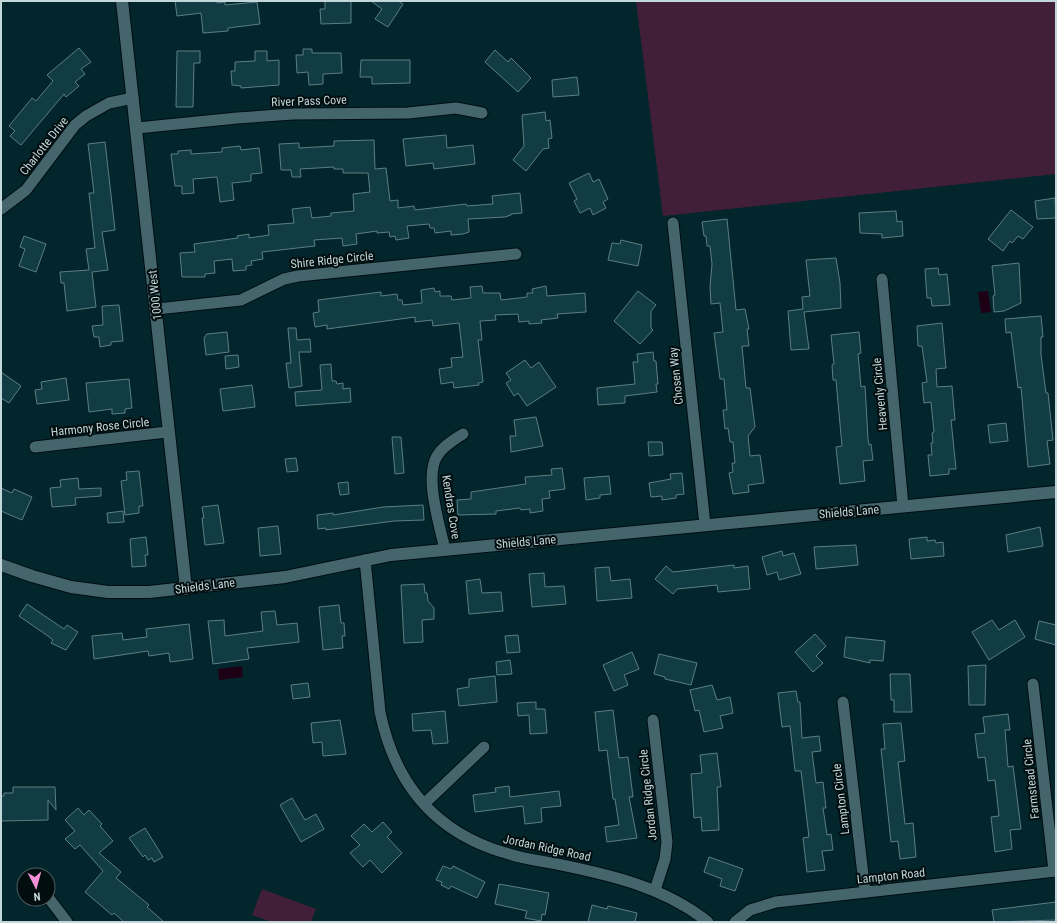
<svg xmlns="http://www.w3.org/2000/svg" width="1057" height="923" viewBox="0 0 1057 923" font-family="'Roboto Condensed',sans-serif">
<rect width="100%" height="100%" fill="#02262c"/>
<g fill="#421f38">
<path d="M636,1H1056V174L663,216Z"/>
<path d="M262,889L316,909L311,922H272L252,915Z"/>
</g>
<g fill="#1e0016">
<path d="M988,291L991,312L981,313L978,292Z"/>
<path d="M242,666L243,677L219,680L218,669Z"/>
</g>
<g fill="#113c43" stroke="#5b7e84">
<path d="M175,1H217V3L225,2V5L257,2L260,24L228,28V31L203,33L201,13L177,16Z"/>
<path d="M325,1H351V23L321,24L320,9H325Z"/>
<path d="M371,1H398L403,4L388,27L375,19L382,9Z"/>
<path d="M79,48L91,62L81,69L85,74L75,82L79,86L66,97L64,94L21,145L10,136L15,131L9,126L32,98L36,101L53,81L47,75Z"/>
<path d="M303,49H312V53H341L342,73L323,74V84L309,85L308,72L297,73L296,55H303Z"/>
<path d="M495,50L508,62L511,58L531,78L518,92L485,62Z"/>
<path d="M177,51H200V63H194L193,107H176Z"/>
<path d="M255,51H267V61L279,60V85L241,88V86L232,85L231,71H235V62L255,61Z"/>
<path d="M361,60H410V83L372,84V77H360Z"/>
<path d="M577,77L579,95L553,97L552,80Z"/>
<path d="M545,112L546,121L550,120L552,138L548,139L549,148L543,149L526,171L513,160L524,146L522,115Z"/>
<path d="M446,135L447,148L473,145L475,164L434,169L433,163L406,166L403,139Z"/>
<path d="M374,140L375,169L386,168L390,201L398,200V208L414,206L415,210L466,204L467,206L493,204L492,196L520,193L522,213L511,214V215L505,217L468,219L469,232L463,234L451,235V231L435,233L434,228H430L429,224L407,226L409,238L396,240L395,236L390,237L389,232L377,233V231L356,234L357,244L343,246L342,238L314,240L315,246L262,252L263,259L251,261L252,265L246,266V270L233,271L232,259L214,261L215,273L205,274V277H182L180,253L195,252L194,244L238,238L237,236L249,234V238L269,235L268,225L294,223L292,209L310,207L312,218L331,216V213L354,211L353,194L370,192L368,173H343V169H334V167L300,169L301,177H292L291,170H281L279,144L299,143V148L334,146V141Z"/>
<path d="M105,142L115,230L102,232L108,270L92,272L96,307L67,311L64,283H61L60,272L89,270L86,249L95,248L89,193H94L88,144Z"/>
<path d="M240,146L241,150L259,148L262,173L251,174V181L232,183L234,200L220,202L217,177L193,179L194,193L182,194V186H175L171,154H178V151L191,150V154L222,152V148Z"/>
<path d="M589,173L593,182L599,179L608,199L603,202L606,208L593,215L590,208L580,213L574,201L577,199L569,183Z"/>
<path d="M1055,198L1056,218L1037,219L1035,201Z"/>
<path d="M1011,210L1033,227L1023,239L1018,236L1012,243L1010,241L1003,251L988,239Z"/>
<path d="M896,211L897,222L902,221L903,236L882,238V234L860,233L859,213Z"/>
<path d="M727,219L736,310L745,309L749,329H747L749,346H742L746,388H750L755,427L748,436L750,456L760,455L764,483L748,485L749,492L733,494L729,473L733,472L732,463H735L733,442H730L728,428L725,429L723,410H727L724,379H720L714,333L723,332L720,303L711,304L710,287L712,264L710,246H707L706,236H704L702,222Z"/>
<path d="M24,236L46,244L36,272L19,266L25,249L20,247Z"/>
<path d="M621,240L642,245L638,266L608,260L612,243L620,244Z"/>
<path d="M836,258L840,283L841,308L804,312L809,349L791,350L788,311L803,309L802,297L810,296L806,260Z"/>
<path d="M1019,263L1021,303L1004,311L994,312L993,296L995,295L992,266Z"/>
<path d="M938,268L939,275L947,274L950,305L932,306L931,298H927L925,269Z"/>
<path d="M482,286L483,293H500L501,300L527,297V293H533L532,289L546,286L547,296L585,293L586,312L557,314L558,318L541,320L542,323L529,324V321L519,322L518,314L495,315L496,320L480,321L482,340H478L483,382L478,383L479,385L454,388L453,382L441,384L439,369L452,367L451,358L463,357L459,323L433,326L432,320L415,322V317L327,329V325L315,327L313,313L319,312L318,300L381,292V296L397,294L398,300H402L403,305L422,303L421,290L434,288L435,292L440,291V296H451L452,300L471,298L470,287Z"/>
<path d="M638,291L656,305L651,311V328L653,330L640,344L614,321Z"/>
<path d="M119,305L123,341L111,342V345L100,347L99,337H94L92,326L103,325L102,306Z"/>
<path d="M1041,316L1043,337H1041V355L1046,393H1048L1053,440L1047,441L1050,464L1028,467L1021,387L1018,388L1011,332L1006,333L1005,319Z"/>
<path d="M942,323L946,368L936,369L937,387L952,386L955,420H951L956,469H949V474L930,476L928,455H932L931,443H933L932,433L934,432L931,402L924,403L922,383L927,382L922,346H918L917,326Z"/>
<path d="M288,328H296L297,340L310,339L311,352H299L302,386L289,388L286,363H291Z"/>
<path d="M227,332L229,352L206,355L204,338L207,334Z"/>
<path d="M859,332L861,353L858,354L861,387L865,386L868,439L869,445L871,444L873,460L863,461L865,481L840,484L836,447L842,446L836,380H833L832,365L834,364L831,335Z"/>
<path d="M653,352L654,361H656L658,384H656L657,392L625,396V403L598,405L597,388L635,384L633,362H638L637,354Z"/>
<path d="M238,355L239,367L226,369L225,356Z"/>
<path d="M525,360L531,368L539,362L556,387L527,406L518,393L514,396L506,383L511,380L506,373Z"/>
<path d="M331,364L332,381H336L337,384L343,383V389L350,388L351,402L296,406L295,392L322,390L320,365Z"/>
<path d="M1,372L21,386L9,403L1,398Z"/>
<path d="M66,378L69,400L37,404L35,390L42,389L41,382Z"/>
<path d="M129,379L132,408L125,409V413L112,414V409L89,412L86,383Z"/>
<path d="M252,385L255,407L223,411L220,389Z"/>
<path d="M536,417L543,446L511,452L510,436H516L514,420Z"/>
<path d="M1006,423L1008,441L990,443L988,425Z"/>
<path d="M392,437H401L404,473L395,474Z"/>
<path d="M648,442H662L663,455L649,456Z"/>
<path d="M296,458L298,471L287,472L285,459Z"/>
<path d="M562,468L565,489L549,491L550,498L542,499L543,511L530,513V509L521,510L520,508L496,511V514L458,515L457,500L471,499V492L526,484L525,477L552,475L551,469Z"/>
<path d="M139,471L143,506H139V513L125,515L121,481L127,480L126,472Z"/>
<path d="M682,473L684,494L676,495V498L662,500V496L651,497L649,483L671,479L670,474Z"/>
<path d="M609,476L611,494L600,495V498L586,500L584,478Z"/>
<path d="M78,478L79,489L101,488V496L75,498L76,505L52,507L50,488L61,487L60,480Z"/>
<path d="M348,482L349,494L340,495L338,483Z"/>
<path d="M1,488L12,493L14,489L32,497L22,520L1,511Z"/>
<path d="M218,505L224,543L205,545L202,518H204L202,507Z"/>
<path d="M423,505L424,520L394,521L326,530V528L318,529L317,515L333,513V515L383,507Z"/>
<path d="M123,511L124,522L108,523L107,513Z"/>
<path d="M278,526L281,554L260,556L258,528Z"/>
<path d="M1040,527L1043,546L1008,552L1006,535Z"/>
<path d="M146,537L148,555H145L146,566L132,567L130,539Z"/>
<path d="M927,537V541L935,540L936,543L943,542L944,556L911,559L909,539Z"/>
<path d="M856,545L858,565L816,569L814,547Z"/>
<path d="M782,551L783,556L794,553L801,574L779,580L777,572L767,575L762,557Z"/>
<path d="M734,565V568L748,566L750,589L718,592L717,585L677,589L673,594L655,579L666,566L673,572Z"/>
<path d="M609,567L611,581L630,579L632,598L597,601L595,568Z"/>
<path d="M544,573L545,587L564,586L566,604L532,607L529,574Z"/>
<path d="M480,579L482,593L501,592L503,611L469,614L466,581Z"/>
<path d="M424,584L425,593H427L428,601L434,608V619L422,620L423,642L404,643L401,585Z"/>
<path d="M27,604L64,629L67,625L78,632L66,650L51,643L53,640L48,636L19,616Z"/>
<path d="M339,605L341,623H344L345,636H342L343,648L323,650L319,607Z"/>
<path d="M275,611L277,625L297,623L299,642L247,648L249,659L213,664L208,621L224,620L225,636L263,631L261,612Z"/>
<path d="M992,620L999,630L1015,620L1025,637L989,660L972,632Z"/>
<path d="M1039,621L1056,625V645L1035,639Z"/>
<path d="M189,624L193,659L170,662L169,653L149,656L148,651L94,659L92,636L122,633L123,640L147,637L146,629Z"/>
<path d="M815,634L826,646L816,656L823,663L813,672L795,652Z"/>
<path d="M518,635L520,652L507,653L505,636Z"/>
<path d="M846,637L885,641L883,661L870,660V663L844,657Z"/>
<path d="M632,652L639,669L624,675L628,685L614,691L603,665Z"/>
<path d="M659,654L697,663L691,685L665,679V677L654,674Z"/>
<path d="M510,660L512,674L497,675L496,662Z"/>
<path d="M986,665L985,705H969L968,666Z"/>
<path d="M890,674H910L912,712H894V700H891Z"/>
<path d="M495,676L497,702L459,706L457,689L469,687V679Z"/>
<path d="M308,683L310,697L293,699L291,685Z"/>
<path d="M712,685L717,700L730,697L733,713L720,716L723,728L704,732L699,710L695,711L690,690Z"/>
<path d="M796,691L798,702H800L802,738L819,736L821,751L812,752L816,783L823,782L826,808H823L827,835L831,834L833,850L822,851L825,870L807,872L803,838L809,837L801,771H795L790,726L782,727L778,693Z"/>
<path d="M536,702V709H545L547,733L530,734L529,715L518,716L517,703Z"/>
<path d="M613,710L619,758L628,757L633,797H629L637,838L607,842L605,827L619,825L615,799H613L607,750L599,751L595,712Z"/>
<path d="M445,711L448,743L433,744L431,730L413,731L412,714Z"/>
<path d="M1008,714L1010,730H1005L1008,767L1013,766L1021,829L1010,830L1012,849L995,852L991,817L999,816L995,780L988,781L985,757L978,758L975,734L985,733L983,717Z"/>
<path d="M340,720L346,754L323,756L322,742L313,743L311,723Z"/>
<path d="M901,723L905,761L898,762L905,824L913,823L916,857L900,859L898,841L891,842L881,749H885L883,724Z"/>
<path d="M717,753L721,787H717L719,830L702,831L701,817L694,818L691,774L702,773L700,755Z"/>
<path d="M509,786L510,797L559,791L561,806L541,808L542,822L525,824L523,806L475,812L473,795L496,792L495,788Z"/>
<path d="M13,787H55L56,810L48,800V820L1,821V796H4V793H13Z"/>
<path d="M292,798L305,820L316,814L324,829L301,842L280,805Z"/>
<path d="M78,808L84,815L89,810L102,824L100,826L113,841L99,853L121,872L116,878L149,905L147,907L164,922H124L114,913L112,915L85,892L103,871L80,845L75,849L65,839L75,831L65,820Z"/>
<path d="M383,822L392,832L387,837L402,853L382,873L370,860L363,867L350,853L360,845L351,836L364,824L372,832Z"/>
<path d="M145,828L163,857L154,862L152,858L148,860L145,855L143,857L129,838Z"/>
<path d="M709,857L743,869L735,891L720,886L722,879L704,872Z"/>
<path d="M443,866L451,869L453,866L485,882L477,898L451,886L449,889L441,885L442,882L436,880Z"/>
<path d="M499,884L549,893L545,915L542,914L541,921L525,918L527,911L495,904Z"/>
<path d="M1056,902V920L994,922L992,910Z"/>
<path d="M592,905L607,909L608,906L637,913L635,922H588Z"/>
</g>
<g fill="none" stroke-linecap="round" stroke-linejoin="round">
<defs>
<g id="street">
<path d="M137,128L237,118L293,114L408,113L456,108L482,113"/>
<path d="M1,209L26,190L75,125L86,116L109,103L133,98"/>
<path d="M673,223L705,525"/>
<path d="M882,279L903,506"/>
<path d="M157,309L241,300L284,279L298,276L516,254"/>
<path d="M35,447L167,432"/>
<path d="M445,550C440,526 424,477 437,456C443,446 454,440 463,434"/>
<path d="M365,560L380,712C395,785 436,834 509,854C524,859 541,861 557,864C611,875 664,887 708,922"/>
<path d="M1033,684L1054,871"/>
<path d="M843,702L865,892"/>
<path d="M653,720L667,842L665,859L655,890"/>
<path d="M424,804L484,747"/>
<path d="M48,897L67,922"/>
<path d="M735,922L750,910L776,902L1056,871"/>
</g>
<g id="secondary">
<path d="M122,1L186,589"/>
<path d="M1,565L32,576L71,587L108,592H149L285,577L391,555L1056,492"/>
</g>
</defs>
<use href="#street" stroke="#000e12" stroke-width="13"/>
<use href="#secondary" stroke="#000e12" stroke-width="14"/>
<use href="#street" stroke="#43656b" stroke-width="11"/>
<use href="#secondary" stroke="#43656b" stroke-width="12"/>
</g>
<g text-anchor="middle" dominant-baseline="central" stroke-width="4" stroke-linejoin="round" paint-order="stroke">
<g font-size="12" fill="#c3d6d9" stroke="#020d0f">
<text transform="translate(309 101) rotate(-2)">River Pass Cove</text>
<text transform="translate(44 146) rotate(-52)">Charlotte Drive</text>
<text transform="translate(332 260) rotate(-6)">Shire Ridge Circle</text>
<text transform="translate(155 295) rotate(-96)">1000 West</text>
<text transform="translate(676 376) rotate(-96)">Chosen Way</text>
<text transform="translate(880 394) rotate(-95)">Heavenly Circle</text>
<text transform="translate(100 427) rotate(-6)">Harmony Rose Circle</text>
<text transform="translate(451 507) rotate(81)">Kendras Cove</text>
<text transform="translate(849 512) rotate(-5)">Shields Lane</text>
<text transform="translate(526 542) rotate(-5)">Shields Lane</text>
<text transform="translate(205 586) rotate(-7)">Shields Lane</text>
<text transform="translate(1031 779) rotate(-96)">Farmstead Circle</text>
<text transform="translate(648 795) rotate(-96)">Jordan Ridge Circle</text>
<text transform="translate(841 799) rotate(-97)">Lampton Circle</text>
<text transform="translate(547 848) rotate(12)">Jordan Ridge Road</text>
<text transform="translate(891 876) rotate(-6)">Lampton Road</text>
</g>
</g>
<rect width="1057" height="923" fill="none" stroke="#c3d6d9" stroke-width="4"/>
<g transform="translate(36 887) rotate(174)"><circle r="19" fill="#020d0f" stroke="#4f5d60"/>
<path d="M0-3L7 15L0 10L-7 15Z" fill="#f491d4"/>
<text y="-6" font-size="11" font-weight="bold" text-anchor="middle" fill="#c3d6d9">N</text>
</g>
</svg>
